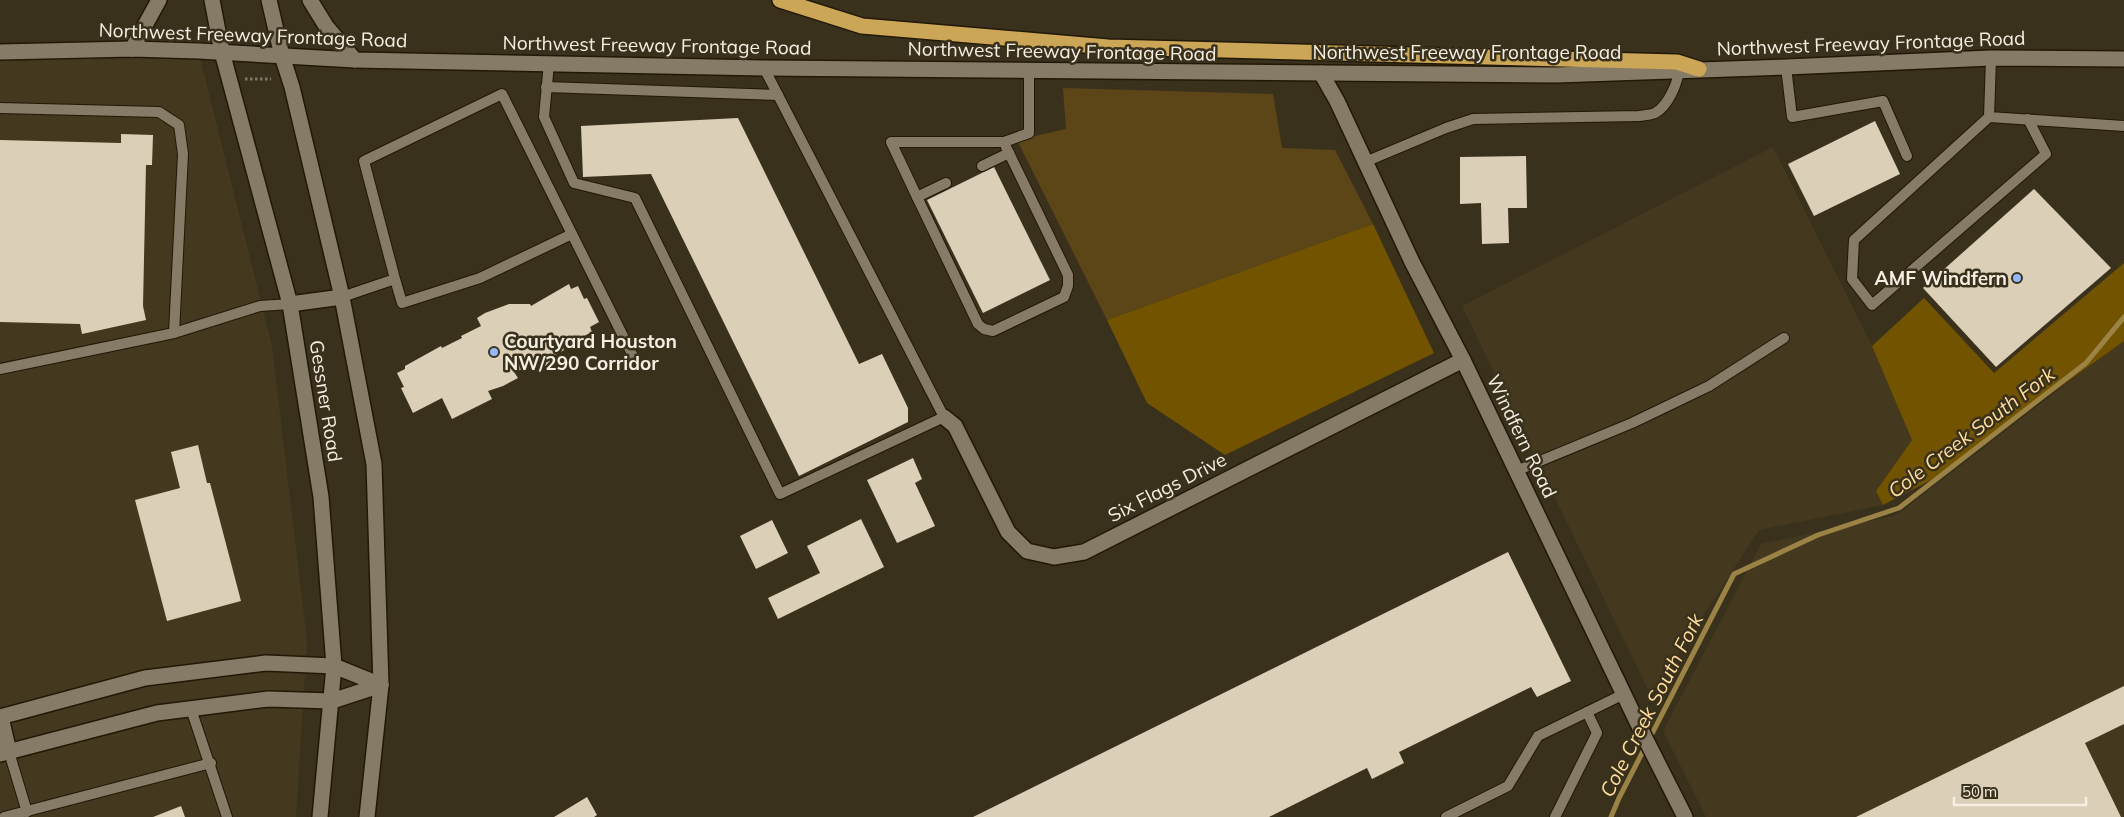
<svg xmlns="http://www.w3.org/2000/svg" width="2124" height="817" viewBox="0 0 2124 817" font-family="Mulish,sans-serif">
<rect width="100%" height="100%" fill="#3a311d"/>
<g fill="#44381e">
<path d="M0,45L200,57L272,346L307,641L296,817H0Z"/>
<path d="M1773,147L1872,346L1912,440L1876,491L1883,505L1759,530L1651,696L1462,306Z"/>
<path d="M2124,331V817H1706L1663,731L1761,544L1897,515L2101,357Z"/>
</g>
<path fill="#5c4618" d="M1063,88L1273,94L1282,148L1335,150L1373,224L1107,320L1017,140L1066,129Z"/>
<g fill="#725300">
<path d="M1373,224L1434,353L1225,455L1147,403L1107,320Z"/>
<path d="M2124,263V341L1929,481L1883,505L1876,491L1912,440L1872,346L1924,298L1994,373Z"/>
</g>
<g fill="none" stroke-linecap="round" stroke-linejoin="round">
<path stroke="#9b8346" stroke-width="5" d="M1611,817L1619,798L1734,574L1818,535L1899,508L2086,363L2124,317"/>
</g>
<g fill="#dccfb8">
<path d="M738,118L859,364L882,354L908,408V422L799,476L651,174L583,177L581,126Z"/>
<path d="M1875,121L1900,174L1814,216L1788,164Z"/>
<path d="M121,134L153,135L152,165H146L143,306L146,320L82,334L80,324L0,322V140L121,143Z"/>
<path d="M1526,156L1527,208H1508L1509,243L1482,244L1481,203L1460,204V157Z"/>
<path d="M994,167L1050,280L983,313L927,200Z"/>
<path d="M2034,189L2111,268L1996,367L1923,288Z"/>
<path d="M569,284L571,289L578,286L584,299L587,298L599,322L590,327L592,332L572,342L570,336L560,341L564,350L555,355L553,366H532L514,372L518,378L503,386L488,391L492,399L452,419L442,398L413,413L401,388L404,387L397,373L405,369V366L441,346L442,348L462,338L461,336L481,326L477,318L485,313L509,304H530L531,306Z"/>
<path d="M198,445L207,483H210L241,601L167,621L135,500L180,488L171,452Z"/>
<path d="M913,458L922,479L915,483L935,526L897,543L867,480Z"/>
<path d="M861,519L884,567L778,619L768,598L820,573L807,546Z"/>
<path d="M772,520L788,553L756,569L740,536Z"/>
<path d="M1508,552L1571,681L1537,697L1531,687L1399,752L1404,763L1372,779L1367,768L1269,817H973Z"/>
<path d="M2124,686V724L2085,743L2121,817H1856Z"/>
<path d="M587,797L597,815L594,817H554Z"/>
<path d="M181,806L185,817H153Z"/>
</g>
<g fill="none" stroke-linecap="round" stroke-linejoin="round">
<defs>
<g id="lane">
<path d="M1991,58L1989,117L2124,126"/>
<path d="M549,63L544,117L574,183L635,198L780,494L944,417L764,68"/>
<path d="M1786,67L1792,117L1883,101L1907,156"/>
<path d="M546,87L778,95"/>
<path d="M0,108L159,112L179,125L183,154L174,333L0,369"/>
<path d="M1989,117L1854,240L1852,279L1872,305L2046,154L2028,119"/>
<path d="M1365,162L1446,128L1473,119L1639,116C1644,115 1651,115 1655,113C1668,106 1678,83 1679,69"/>
<path d="M982,166L1009,153L1006,147"/>
<path d="M946,183L917,197L891,142H1004L1029,133V70"/>
<path d="M917,197L978,324L984,329L993,331L1064,297L1068,286V275L1009,153"/>
<path d="M572,234L633,356"/>
<path d="M342,297L395,279L364,161L502,94L572,234L480,278L402,303L395,279"/>
<path d="M174,333L260,306L290,304"/>
<path d="M1516,471L1632,423L1709,386L1784,338"/>
<path d="M191,709L227,817"/>
<path d="M9,752L27,812"/>
<path d="M4,817L211,763"/>
<path d="M1446,817L1508,786L1538,736L1624,694"/>
<path d="M1555,817L1597,733L1587,712"/>
</g>
<path id="street" d="M944,417L955,426L1008,532L1027,551L1054,557L1084,552L1463,360"/>
<g id="secondary">
<path d="M212,0L222,52L290,304L321,497L334,666L320,817"/>
<path d="M269,0L282,56L292,87L342,297L374,464L381,685L367,817"/>
<path d="M310,0L326,26L355,60"/>
<path d="M132,49L159,0"/>
<path d="M0,52L132,49L199,51L355,60L764,68L1556,75L1786,67L1991,58L2124,59"/>
<path d="M1321,73L1337,101L1412,262L1463,360L1640,728L1685,817"/>
<path d="M290,304L342,297"/>
<path d="M0,717L145,678L266,663L334,666L381,685"/>
<path d="M1,717L9,752"/>
<path d="M0,754L157,713L268,699L332,701L381,685"/>
</g>
<path id="highway" d="M780,0L862,26L1108,47L1677,62L1699,69"/>
</defs>
<use href="#lane" stroke="#211806" stroke-width="12"/>
<use href="#street" stroke="#211806" stroke-width="18"/>
<use href="#secondary" stroke="#211806" stroke-width="18"/>
<use href="#highway" stroke="#211806" stroke-width="18"/>
<path stroke="#807867" stroke-width="3" stroke-dasharray="2.5 2.5" stroke-linecap="butt" d="M245,79H271"/>
<use href="#lane" stroke="#867b66" stroke-width="10"/>
<use href="#street" stroke="#867b66" stroke-width="15"/>
<use href="#secondary" stroke="#867b66" stroke-width="15"/>
<use href="#highway" stroke="#cca657" stroke-width="15"/>
</g>
<g fill="#94b7fd" stroke="#3a311d" stroke-width="2">
<circle cx="2017" cy="278" r="5"/>
<circle cx="494" cy="352" r="5"/>
</g>
<g text-anchor="middle" dominant-baseline="central" stroke-width="5" stroke-linejoin="round" paint-order="stroke">
<g font-size="19" fill="#f5efe3" stroke="#3a311d">
<text transform="translate(253 35) rotate(2)">Northwest Freeway Frontage Road</text>
<text transform="translate(1871 43) rotate(-2)">Northwest Freeway Frontage Road</text>
<text transform="translate(657 45) rotate(1)">Northwest Freeway Frontage Road</text>
<text transform="translate(1062 51) rotate(1)">Northwest Freeway Frontage Road</text>
<text x="1467" y="52">Northwest Freeway Frontage Road</text>
<text transform="translate(326 401) rotate(81)">Gessner Road</text>
<text transform="translate(1522 436) rotate(64)">Windfern Road</text>
<text transform="translate(1167 487) rotate(-27)">Six Flags Drive</text>
</g>
<g font-size="19" font-weight="bold" fill="#f5efe3" stroke="#3a311d" text-anchor="end">
<text x="2007" y="278">AMF Windfern</text>
<text x="504" y="341" text-anchor="start">Courtyard Houston<tspan x="504" dy="22">NW/290 Corridor</tspan></text>
</g>
<g font-size="20" font-style="italic" fill="#ffde9d" stroke="#3a311d">
<text transform="translate(1971 432) rotate(-37)">Cole Creek South Fork</text>
<text transform="translate(1651 705) rotate(-63)">Cole Creek South Fork</text>
</g>
</g>
<path d="M1954 797v8h132v-8" fill="none" stroke="#f5efe3" stroke-width="2.5"/>
<text x="1962" y="797" font-size="15" fill="#f5efe3" stroke="#3a311d" stroke-width="4" paint-order="stroke">50 m</text>
</svg>
